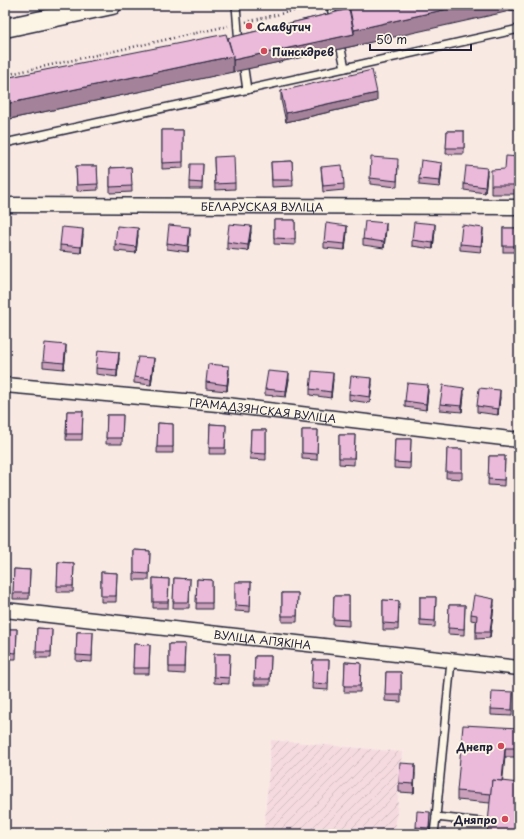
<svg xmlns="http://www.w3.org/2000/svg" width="524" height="839" viewBox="0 0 524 839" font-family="'Playpen Sans',sans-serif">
<defs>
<pattern id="industrial-furrows" width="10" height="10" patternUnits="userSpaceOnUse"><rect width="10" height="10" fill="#f5dbe0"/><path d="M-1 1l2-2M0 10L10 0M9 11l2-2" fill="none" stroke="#d2bcc1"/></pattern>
</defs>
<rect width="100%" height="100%" fill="#f9e9e3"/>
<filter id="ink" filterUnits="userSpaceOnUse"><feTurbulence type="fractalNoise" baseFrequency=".025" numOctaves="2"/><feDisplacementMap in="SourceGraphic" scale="8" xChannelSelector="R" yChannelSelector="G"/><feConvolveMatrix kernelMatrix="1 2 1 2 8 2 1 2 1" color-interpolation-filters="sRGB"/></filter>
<g filter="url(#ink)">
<path fill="url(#industrial-furrows)" d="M271,740L402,752L395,834H264Z"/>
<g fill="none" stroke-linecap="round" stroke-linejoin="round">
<defs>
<g id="service">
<path d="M236,5L239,45"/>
<path d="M330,5L335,22"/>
<path d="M341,49L345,68"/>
<path d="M244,69L247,90"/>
<path d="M5,143L345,68L519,29"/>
<path d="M436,817L451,661"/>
<path d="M434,834L436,817L482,822"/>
</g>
<g id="minor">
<path id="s1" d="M5,205L519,207"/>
<path id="s2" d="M5,385L218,404L519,440"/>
<path id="s3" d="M5,610L519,668"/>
</g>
<path id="tertiary" d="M5,28L112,5"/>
</defs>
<use href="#service" stroke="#22223b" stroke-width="10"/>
<use href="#minor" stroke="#22223b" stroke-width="17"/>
<use href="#tertiary" stroke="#22223b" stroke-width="21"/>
<g stroke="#22223b" stroke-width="2.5" stroke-dasharray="1 3" stroke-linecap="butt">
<path d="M246,22L318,5"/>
<path d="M5,75L228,26"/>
</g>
<use href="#service" stroke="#fcf5e5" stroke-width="7"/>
<use href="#minor" stroke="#fcf5e5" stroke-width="14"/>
<use href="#tertiary" stroke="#fcf5e5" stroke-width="18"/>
</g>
<g fill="#caa0bb" stroke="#22223b">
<path d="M349,5H519L354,46L5,120V78L228,38L349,9Z"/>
<path d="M281,91L377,101L286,122L281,100Z"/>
<path d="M162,130H183V168L162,169Z"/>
<path d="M447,131H464V154H446Z"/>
<path d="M214,157L235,183V189L215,190Z"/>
<path d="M519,157V194H491V185L505,169Z"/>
<path d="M292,161L293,186L272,187L271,162Z"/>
<path d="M203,164L202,189H190V182Z"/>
<path d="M398,165L397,187L370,184V178Z"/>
<path d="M76,166H97L98,190L77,191Z"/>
<path d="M131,167L132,192L110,193V168Z"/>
<path d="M321,167L344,184V190L323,192Z"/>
<path d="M442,169L440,187L419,185V179Z"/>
<path d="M487,174L485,193L464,190V184Z"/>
<path d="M274,220H295V245L274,244Z"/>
<rect x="503" y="228" width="16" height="24"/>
<path d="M386,229L384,248L363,245V239Z"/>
<path d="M435,230L433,249L412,246V240Z"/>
<path d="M251,232L248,251L227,249V242Z"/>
<path d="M347,232L345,250L324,248V242Z"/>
<path d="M190,234L188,252L167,249V243Z"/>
<path d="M483,234L481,252L460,250V244Z"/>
<path d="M83,235L81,253L60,251V245Z"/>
<path d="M138,235L136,253L115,251V244Z"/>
<path d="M519,265V287H517V281Z"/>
<path d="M66,351L64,369L43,367V361Z"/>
<path d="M119,358L117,377L96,374V368Z"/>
<path d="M154,364L151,385L134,383V377Z"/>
<path d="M229,373L227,391L206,389V382Z"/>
<path d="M289,379L286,397L265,395V389Z"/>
<path d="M333,379L331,398L310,395V389Z"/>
<path d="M372,384L370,403L349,400V394Z"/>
<path d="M428,391L426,410L405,407V401Z"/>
<path d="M464,394L462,412L440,410V404Z"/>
<path d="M500,397L498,415L477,412V406Z"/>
<path d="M67,411H83L82,440H66Z"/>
<path d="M107,415H123L122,444H106Z"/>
<path d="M158,423L173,424V453H157Z"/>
<path d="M210,424L226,425L225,454H209Z"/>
<path d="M251,430H266V460L250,459Z"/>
<path d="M302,430H318L317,460L302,459Z"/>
<path d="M339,435H355L354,465L339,464Z"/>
<path d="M395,439H411L410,469L394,468Z"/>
<path d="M447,449H462V479L446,478Z"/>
<path d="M489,456H505L504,486L488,485Z"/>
<path d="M134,550L150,551L149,580H134Z"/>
<path d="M58,562L74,563L73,592H57Z"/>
<path d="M14,569L30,570L29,599H13Z"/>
<path d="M101,572L117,573L116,602H101Z"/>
<path d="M153,578L169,579L168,608H153Z"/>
<path d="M174,578L190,579L189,608H173Z"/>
<path d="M197,579L212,580V609H196Z"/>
<path d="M235,582H251L250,612L235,611Z"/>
<path d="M282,593H298L297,622H282Z"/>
<path d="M334,596H349V626L333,625Z"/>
<path d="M420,597H436L435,627L420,626Z"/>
<path d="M383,600L399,601L398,630H383Z"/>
<path d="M449,605H465L464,635L448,634Z"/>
<path d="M494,605L490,638L476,639V621L471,620V614Z"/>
<path d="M37,628L52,629L51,658H36Z"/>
<path d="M5,629H17L16,659H5Z"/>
<path d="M77,632H93L92,662L76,661Z"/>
<path d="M134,644L150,645L149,674H133Z"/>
<path d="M169,644H185L184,674L169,673Z"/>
<path d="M214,654H230L229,684L214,683Z"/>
<path d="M255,656H271L270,685H254Z"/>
<path d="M313,660H329L328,690L312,689Z"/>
<path d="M345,662L361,663L360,692H344Z"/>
<path d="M386,672H401V702L385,701Z"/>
<path d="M513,692L512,716L491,715V709Z"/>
<path d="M519,728V757H505L490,803L457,800V791Z"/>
<path d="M415,773L414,793L399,792V783Z"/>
<path d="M430,812L429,834L416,833V827Z"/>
</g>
<g fill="#a48299" stroke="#22223b">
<path d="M465,5H519V9L354,46L233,72V60L354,34V30Z"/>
<path d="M233,56V72L5,120V104Z"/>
<path d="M377,93V101L286,122V113Z"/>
<path d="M442,163V169L440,187V181Z"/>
<path d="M487,168V174L485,193V187Z"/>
<path d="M386,223V229L384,248V242Z"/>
<path d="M435,224V230L433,249V243Z"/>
<path d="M251,226V232L248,251V245Z"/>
<path d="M347,226V232L345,250V244Z"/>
<path d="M190,227V234L188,252V246Z"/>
<path d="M138,228V235L136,253V247Z"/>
<path d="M483,228V234L481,252V246Z"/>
<path d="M83,229V235L81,253V247Z"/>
<path d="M66,345V351L64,369V363Z"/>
<path d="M119,352V358L117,377V370Z"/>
<path d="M154,358V364L151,385V379Z"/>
<path d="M229,366V373L227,391V385Z"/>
<path d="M289,373V379L286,397V391Z"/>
<path d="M333,373V379L331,398V392Z"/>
<path d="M372,378V384L370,403V397Z"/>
<path d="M428,385V391L426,410V404Z"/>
<path d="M464,388V394L462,412V406Z"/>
<path d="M500,390V397L498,415V409Z"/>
<path d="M494,599V605L490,638V632Z"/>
<path d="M505,748V757L501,797V788Z"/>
<path d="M415,764V773L414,793V784Z"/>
</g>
<g fill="#ebbada" stroke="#22223b">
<path d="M349,5H465L354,30Z"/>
<path d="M349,9L354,34L233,60V56L228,38Z"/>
<path d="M226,34L233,56L5,104V78Z"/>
<path d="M372,70L377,93L286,113L281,91Z"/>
<path d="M162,130H183V162L162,163Z"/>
<path d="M447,131H464V148H446Z"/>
<path d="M234,156L235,183L215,184L214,157Z"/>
<path d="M506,156L519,157V185H491V170L505,169Z"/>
<path d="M371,157L398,159L397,181L370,178Z"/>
<path d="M421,160L442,163L440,181L419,179Z"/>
<path d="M292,161L293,180H272L271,162Z"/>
<path d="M191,164H203L202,183L190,182Z"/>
<path d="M342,165L344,184L323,186L321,167Z"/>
<path d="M76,166H97L98,184L77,185Z"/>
<path d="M466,166L487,168L485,187L464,184Z"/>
<path d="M131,167L132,186L110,187V168Z"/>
<path d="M274,220H295V239L274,238Z"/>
<path d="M365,221L386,223L384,242L363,239Z"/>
<path d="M414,222L435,224L433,243L412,240Z"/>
<path d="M326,223L347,226L345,244L324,242Z"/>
<path d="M229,224L251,226L248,245L227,242Z"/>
<path d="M169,225L190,227L188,246L167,243Z"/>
<path d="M462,225L483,228L481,246L460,244Z"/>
<path d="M117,226L138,228L136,247L115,244Z"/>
<path d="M62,227L83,229L81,247L60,245Z"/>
<rect x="503" y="228" width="16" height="18"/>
<path d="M518,265H519V281H517Z"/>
<path d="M45,343L66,345L64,363L43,361Z"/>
<path d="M98,350L119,352L117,370L96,368Z"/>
<path d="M138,357L154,358L151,379L134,377Z"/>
<path d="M208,364L229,366L227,385L206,382Z"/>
<path d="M268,371L289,373L286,391L265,389Z"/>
<path d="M312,371L333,373L331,392L310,389Z"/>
<path d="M351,376L372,378L370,397L349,394Z"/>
<path d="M407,383L428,385L426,404L405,401Z"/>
<path d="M443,385L464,388L462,406L440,404Z"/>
<path d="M479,388L500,390L498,409L477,406Z"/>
<path d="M67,411H83L82,434H66Z"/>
<path d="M107,415H123L122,438H106Z"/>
<path d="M158,423L173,424V447H157Z"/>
<path d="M210,424L226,425L225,448H209Z"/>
<path d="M251,430H266V454L250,453Z"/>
<path d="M302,430H318L317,454L302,453Z"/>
<path d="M339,435H355L354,458H339Z"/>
<path d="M395,439H411L410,463L394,462Z"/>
<path d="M447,449H462V472H446Z"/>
<path d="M489,456H505L504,480L488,479Z"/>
<path d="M134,550L150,551L149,574L134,573Z"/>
<path d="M58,562L74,563L73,586H57Z"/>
<path d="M14,569L30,570L29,593H13Z"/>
<path d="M101,572L117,573L116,596H101Z"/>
<path d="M153,578L169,579L168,602H153Z"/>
<path d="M174,578L190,579L189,602H173Z"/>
<path d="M197,579L212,580V603H196Z"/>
<path d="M235,582H251L250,606L235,605Z"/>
<path d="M282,593H298L297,616H282Z"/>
<path d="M474,595L494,599L490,632H476L477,615L471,614Z"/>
<path d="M334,596H349V620L333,619Z"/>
<path d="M420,597H436L435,621L420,620Z"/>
<path d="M383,600L399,601L398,624L383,623Z"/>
<path d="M449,605H465L464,629L448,628Z"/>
<path d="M37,628L52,629L51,652H36Z"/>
<path d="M5,629H17L16,653L5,652Z"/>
<path d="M77,632H93L92,656L76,655Z"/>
<path d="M134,644L150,645L149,668H133Z"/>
<path d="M169,644H185L184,667H169Z"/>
<path d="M214,654H230L229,678L214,677Z"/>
<path d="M255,656H271L270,679H254Z"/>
<path d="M313,660H329L328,684L312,683Z"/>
<path d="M345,662L361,663L360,686H344Z"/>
<path d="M386,672H401V695H385Z"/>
<path d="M492,691L513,692L512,710L491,709Z"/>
<path d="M463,725L519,728V748H505L502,781L492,780L491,794L457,791Z"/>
<path d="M400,763L415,764L414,784L399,783Z"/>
<path d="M492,780L519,783V834H487Z"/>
<path d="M417,811L430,812L429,828L416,827Z"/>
</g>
</g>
<g fill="#d1495b" stroke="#fcf5e5" stroke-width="1.5">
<circle cx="249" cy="26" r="4"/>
<circle cx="264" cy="51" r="4"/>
<circle cx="501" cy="746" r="4"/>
<circle cx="505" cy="819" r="4"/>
</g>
<g text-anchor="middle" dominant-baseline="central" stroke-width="4" stroke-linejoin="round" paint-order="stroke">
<g font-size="11" font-weight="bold" fill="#22223b" stroke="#fcf5e5" text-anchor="start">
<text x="257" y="26">Славутич</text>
<text x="272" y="51">Пинскдрев</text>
<text x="493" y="746" text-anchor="end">Днепр</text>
<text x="497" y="819" text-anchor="end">Дняпро</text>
</g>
<g font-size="11" fill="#22223b" stroke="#fcf5e5">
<text stroke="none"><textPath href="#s1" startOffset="257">БЕЛАРУСКАЯ ВУЛІЦА</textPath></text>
<text stroke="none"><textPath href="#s2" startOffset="259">ГРАМАДЗЯНСКАЯ ВУЛІЦА</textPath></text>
<text stroke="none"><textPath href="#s3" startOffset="259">ВУЛІЦА АПЯКІНА</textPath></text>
</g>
</g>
<rect width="524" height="839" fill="none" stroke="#fcf5e5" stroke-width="20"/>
<rect x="10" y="10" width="504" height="819" fill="none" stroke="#22223b" stroke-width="1.5" filter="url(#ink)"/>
<path d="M370 44v6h101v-6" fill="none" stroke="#22223b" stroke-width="2"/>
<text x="376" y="44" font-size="12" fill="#22223b" stroke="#fcf5e5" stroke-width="3" paint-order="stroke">50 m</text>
</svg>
